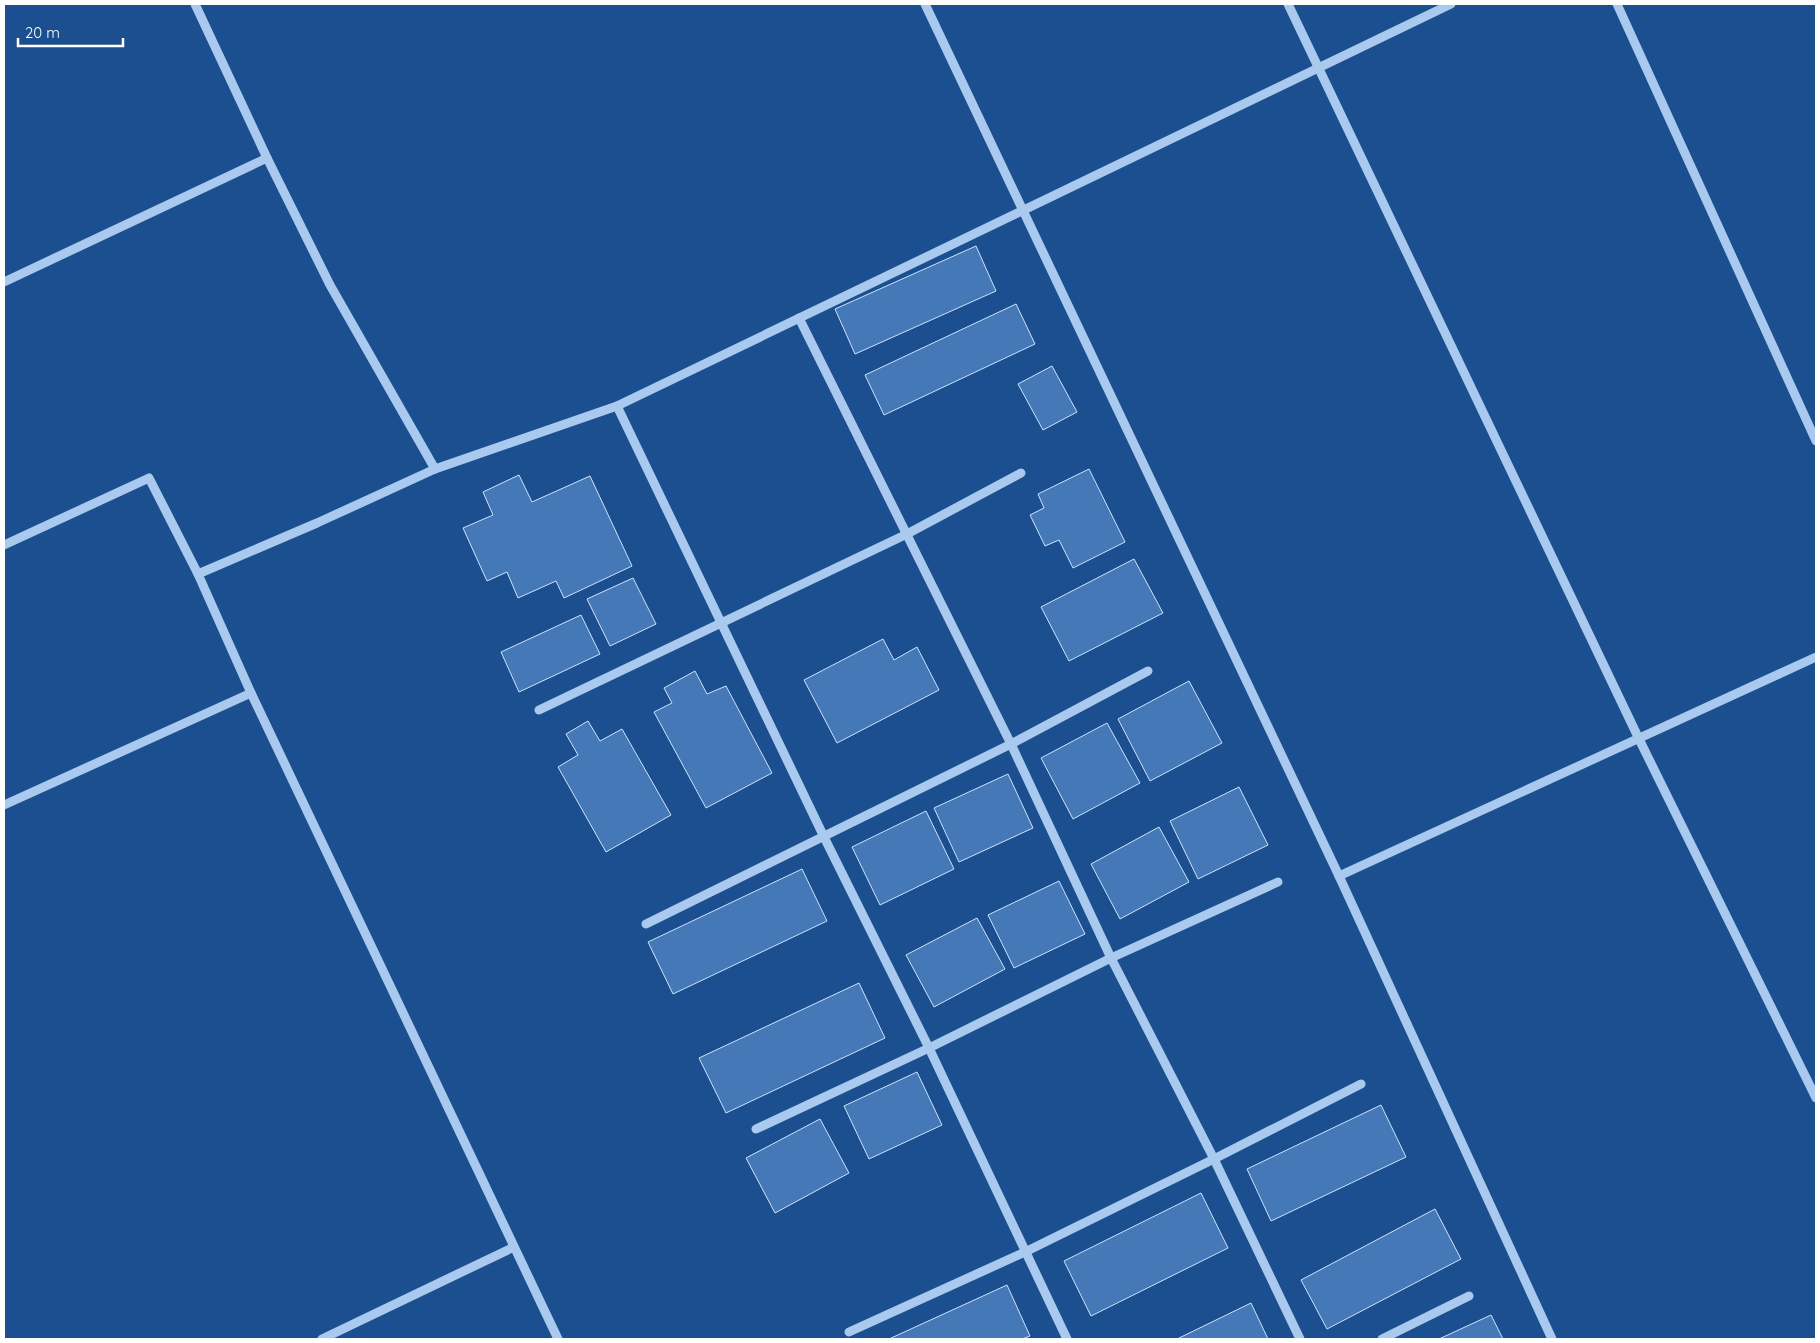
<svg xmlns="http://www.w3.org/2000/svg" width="1820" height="1343" viewBox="0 0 1820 1343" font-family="Quicksand,sans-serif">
<rect width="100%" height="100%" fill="#1b4f8f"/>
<g fill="#4478b7" stroke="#cfe3fa">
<path d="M976,246L996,291L855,354L835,309Z"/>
<path d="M1016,304L1035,344L884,415L865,375Z"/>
<path d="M1052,366L1077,412L1043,430L1018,384Z"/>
<path d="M1089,469L1125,542L1073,568L1059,540L1045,546L1030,515L1044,508L1038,494Z"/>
<path d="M519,475L532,502L590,476L632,566L564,598L556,581L518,598L507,572L487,581L463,528L493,515L483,492Z"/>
<path d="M1134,559L1163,613L1069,661L1041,607Z"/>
<path d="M633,578L656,624L610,646L587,599Z"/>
<path d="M581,615L600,654L519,692L501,652Z"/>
<path d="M883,639L894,660L917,647L939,690L837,743L804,680Z"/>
<path d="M695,671L707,694L726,686L772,773L706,808L654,712L672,703L664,688Z"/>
<path d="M1189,681L1222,743L1150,781L1118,719Z"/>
<path d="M588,721L600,741L622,729L671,815L606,852L558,767L578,755L566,734Z"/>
<path d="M1107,723L1140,783L1073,819L1041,758Z"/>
<path d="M1008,774L1033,828L959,862L934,808Z"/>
<path d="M1239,787L1268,845L1198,879L1170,821Z"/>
<path d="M926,811L954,869L880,905L852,847Z"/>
<path d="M1159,827L1189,882L1120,919L1091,864Z"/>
<path d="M802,869L827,921L673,994L648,942Z"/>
<path d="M1059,881L1085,934L1014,968L988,915Z"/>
<path d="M977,918L1005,969L934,1007L906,955Z"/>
<path d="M859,983L885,1038L726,1113L699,1058Z"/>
<path d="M917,1072L942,1125L869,1159L844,1106Z"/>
<path d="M1381,1105L1406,1157L1271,1221L1247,1169Z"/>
<path d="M820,1119L849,1173L775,1213L746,1158Z"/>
<path d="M1201,1193L1228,1248L1091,1316L1064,1261Z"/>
<path d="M1435,1209L1461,1259L1327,1329L1301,1280Z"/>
<path d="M1007,1285L1030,1336L1022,1339H889Z"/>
<path d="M1251,1303L1268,1339H1177Z"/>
<path d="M1491,1315L1503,1339H1439Z"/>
</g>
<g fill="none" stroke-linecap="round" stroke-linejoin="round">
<g stroke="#a9c9ee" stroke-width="9">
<path d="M195,4L267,158L330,285L435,469"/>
<path d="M925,4L1339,876L1552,1339"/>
<path d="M1288,4L1639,739L1816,1098"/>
<path d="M1617,4L1816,441"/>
<path d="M4,282L267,158"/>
<path d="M799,318L1011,744L1111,958L1214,1159L1300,1339"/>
<path d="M617,406L824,837L929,1048L1067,1339"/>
<path d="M4,545L149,478L198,574L251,693L558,1339"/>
<path d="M198,574L317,523L435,469L617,406L1451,4"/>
<path d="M539,710L907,534L1021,473"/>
<path d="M4,805L251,693"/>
<path d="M1339,876L1816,657"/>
<path d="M646,924L1011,744L1148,671"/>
<path d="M756,1129L929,1048L1111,958L1278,882"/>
<path d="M849,1332L1025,1252L1214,1159L1361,1084"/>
<path d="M322,1339L514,1247"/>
<path d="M1382,1339L1469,1296"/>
</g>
</g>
<rect width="1820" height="1343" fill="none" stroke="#ffffff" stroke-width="10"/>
<path d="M18 38v8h105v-8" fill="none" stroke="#ffffff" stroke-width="2.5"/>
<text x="25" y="38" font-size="15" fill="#ffffff" stroke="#1b4f8f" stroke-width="4" paint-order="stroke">20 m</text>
</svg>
